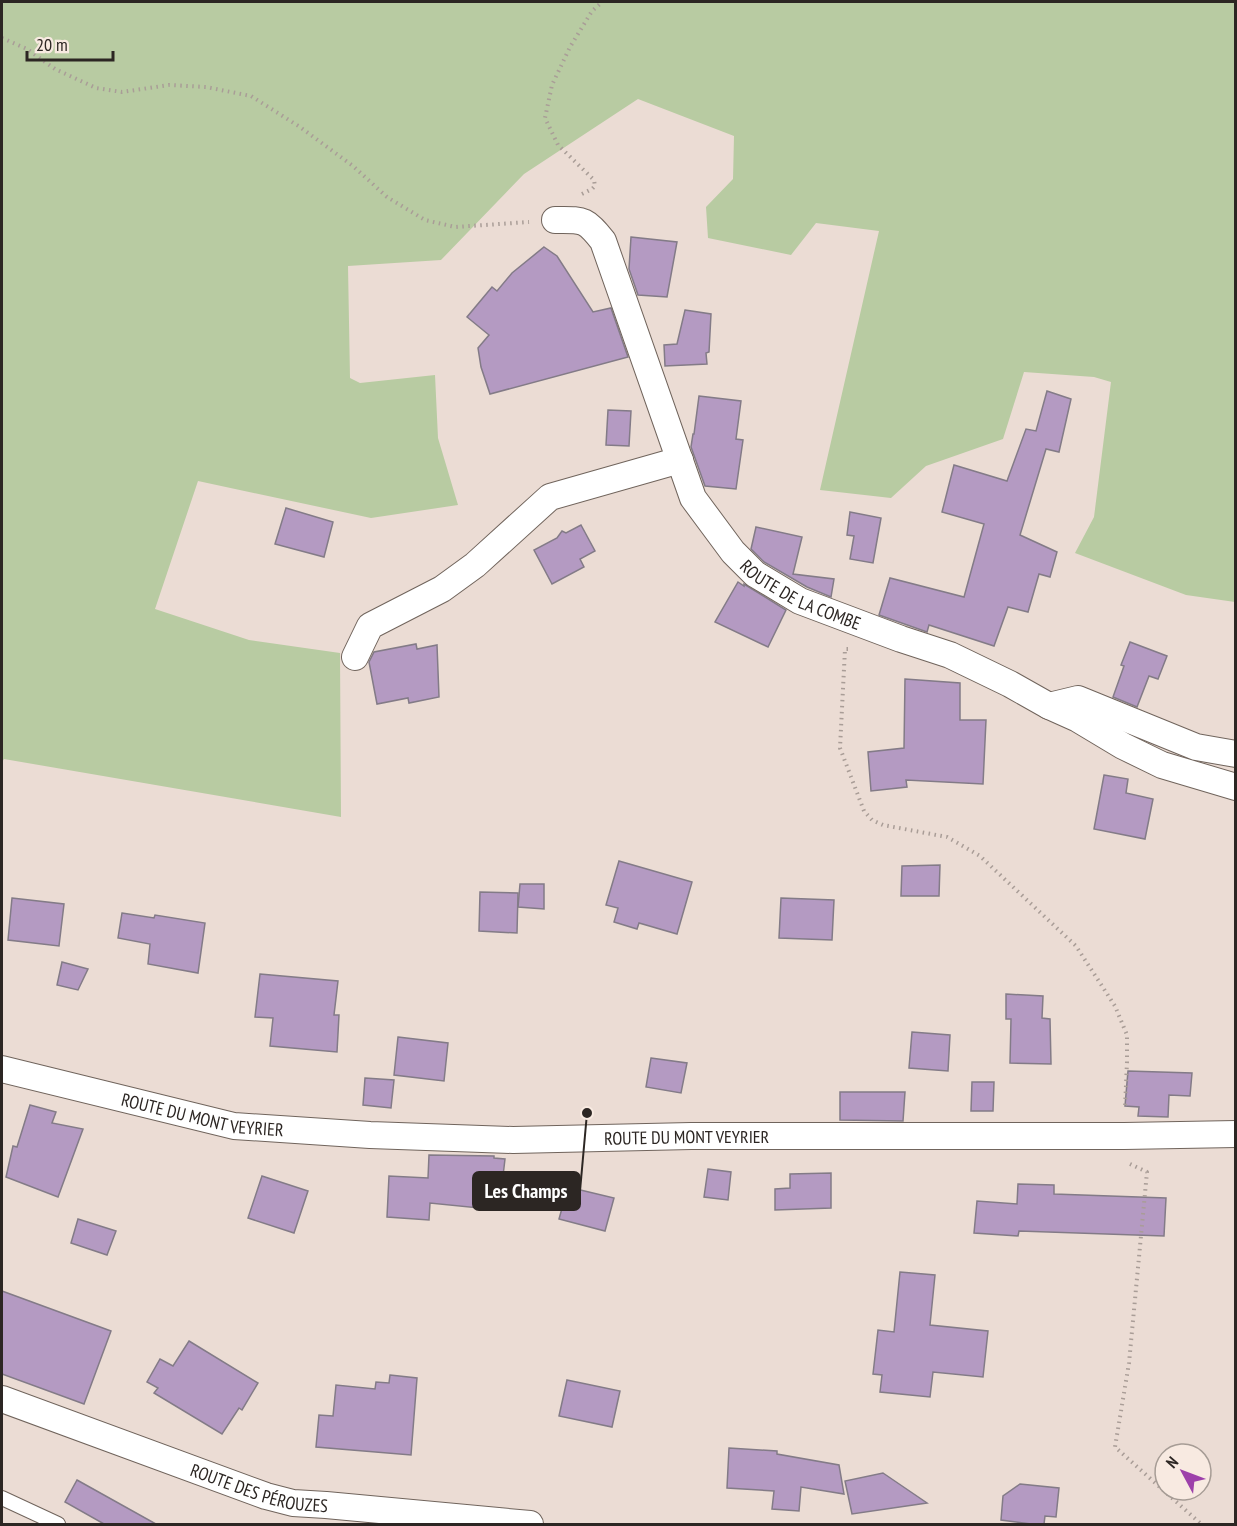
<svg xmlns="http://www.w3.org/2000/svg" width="1237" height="1526" viewBox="0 0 1237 1526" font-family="'PT Sans Narrow',sans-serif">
<rect width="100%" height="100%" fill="#ebdcd4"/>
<path fill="#b8cba2" d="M2,2H1235V602L1186,595L1075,553L1094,517L1111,382L1094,377L1024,372L1003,439L926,466L891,498L820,490L879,231L816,223L791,255L708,238L706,207L733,179L734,136L638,99L524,174L441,260L348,266L350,378L360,383L435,375L438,438L458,505L371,518L198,481L155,609L249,640L340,653L341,817L4,759L2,762Z"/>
<g fill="#b49ac2" stroke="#837b87" stroke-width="1.5">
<path d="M631,237L677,242L667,297L638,295L629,269Z"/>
<path d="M544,247L557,256L593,312L611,308L628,357L490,394L481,367L478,348L489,335L467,317L492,287L497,291L512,273Z"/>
<path d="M685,310L711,314L709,352L706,353L707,364L665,366L664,345L677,344Z"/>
<path d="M1047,391L1071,399L1059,452L1046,449L1020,535L1057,552L1050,577L1039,574L1028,612L1008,607L994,646L929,625L927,632L879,615L890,578L964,597L984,524L942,512L954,465L1007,481L1026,429L1036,431Z"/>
<path d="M699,396L741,401L736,439L743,440L736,489L705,486L691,447L693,434H694Z"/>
<path d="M608,410L631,411L629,446L606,445Z"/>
<path d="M286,508L333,522L324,557L275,544Z"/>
<path d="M850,512L881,518L873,563L850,559L854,536L847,535Z"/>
<path d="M581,525L595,551L580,559L584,567L552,584L534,550L557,538L562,531L566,533Z"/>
<path d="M756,527L802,537L793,574L834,579L831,597L807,587L764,562L751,549Z"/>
<path d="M738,582L744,586V584L786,610L768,647L715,622Z"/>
<path d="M1130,642L1167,656L1158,679L1149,676L1137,707L1113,697L1124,666L1121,665Z"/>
<path d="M416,644L417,649L437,645L439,697L409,703L408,698L377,704L369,662L374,652Z"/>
<path d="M905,679L960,683V720H986L983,784L906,780L907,787L871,791L868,752L904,748Z"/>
<path d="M1104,775L1128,779L1126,793L1153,799L1145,839L1094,829Z"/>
<path d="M619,861L692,882L677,934L639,923L637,929L614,922L618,908L606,905Z"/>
<path d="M940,865L939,896H901L902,866Z"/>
<path d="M520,884H544V909L518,907Z"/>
<path d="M480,892L518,893L517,933L479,931Z"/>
<path d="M12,898L64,904L59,946L8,940Z"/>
<path d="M781,898L834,900L832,940L779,938Z"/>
<path d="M122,913L154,918L155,915L205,923L198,973L148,964L150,944L118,938Z"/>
<path d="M62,962L88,969L78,990L57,985Z"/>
<path d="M260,974L338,981L334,1015H339L337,1052L270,1046L273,1018L255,1017Z"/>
<path d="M1006,994L1043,996L1042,1018L1050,1019L1051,1064L1010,1063L1011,1019H1006Z"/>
<path d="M912,1032L950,1035L948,1071L909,1068Z"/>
<path d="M398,1037L448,1043L444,1081L394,1075Z"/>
<path d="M651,1058L687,1063L681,1093L646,1087Z"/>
<path d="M1128,1071L1192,1073L1190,1096L1169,1095L1168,1117L1138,1116L1139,1107L1125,1106Z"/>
<path d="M365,1078L394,1080L391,1108L363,1105Z"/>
<path d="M972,1082H994L993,1111H971Z"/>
<path d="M840,1092H905L903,1121L840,1120Z"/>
<path d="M30,1105L56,1112L52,1123L83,1129L58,1197L6,1177L13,1146L17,1147Z"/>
<path d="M429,1155L494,1156V1158L505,1159L499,1210L430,1203L429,1220L387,1217L389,1176L428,1178Z"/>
<path d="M708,1169L731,1172L728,1200L704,1197Z"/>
<path d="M831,1173V1208L775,1210V1189L790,1188V1174Z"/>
<path d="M262,1176L308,1191L294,1233L248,1218Z"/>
<path d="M1018,1184L1054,1185V1194L1166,1198L1164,1236L1019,1231L1018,1236L974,1233L977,1201L1017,1204Z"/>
<path d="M568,1187L614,1198L605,1231L559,1219Z"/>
<path d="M78,1219L116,1231L107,1255L71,1243Z"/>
<path d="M900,1272L935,1275L930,1325L988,1331L983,1377L933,1372L930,1397L880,1392L882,1375L873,1374L878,1330L894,1332Z"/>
<path d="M2,1291L111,1331L84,1404L2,1374Z"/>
<path d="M189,1341L258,1383L242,1410L239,1408L222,1434L154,1393L158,1388L147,1382L160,1359L173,1366Z"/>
<path d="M390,1375L417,1378L411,1455L316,1447L319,1415L333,1416L336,1385L375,1389L376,1382L389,1383Z"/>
<path d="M567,1380L620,1391L612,1427L559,1416Z"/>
<path d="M729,1448L777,1451V1454L839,1465L844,1494L801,1487L799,1511L772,1509L774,1491L727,1488Z"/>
<path d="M883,1473L927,1503L852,1514L845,1481Z"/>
<path d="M77,1480L156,1524H104L65,1502Z"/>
<path d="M1020,1484L1059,1488L1056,1517L1045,1516L1044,1524H1031L1001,1520L1003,1496Z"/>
</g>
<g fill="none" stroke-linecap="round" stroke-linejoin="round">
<defs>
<path id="lane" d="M2,1498L58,1524"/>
<g id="street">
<path id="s1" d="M555,220C583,220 585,218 603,241L693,498L733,552L755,574L800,601L901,639L950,655L1010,684L1049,706L1078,719L1123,746L1162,765L1236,787"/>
<path d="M355,657L370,626L442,589L475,565L550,497L680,460"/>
<path d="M1049,706L1078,699L1196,747L1236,754"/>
<path id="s2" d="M2,1069L234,1126L370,1135L513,1140L691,1136H1124L1236,1134"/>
<path id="s3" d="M2,1399L266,1496L293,1503L326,1505L530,1524"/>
</g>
</defs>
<use href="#lane" stroke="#70645c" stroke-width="16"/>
<use href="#street" stroke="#70645c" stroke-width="28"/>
<g stroke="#a99d97" stroke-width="4" stroke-dasharray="1.5 4.5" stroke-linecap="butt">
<path d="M2,38L27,49L55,69L96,88L122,92L169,85L206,87L251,96L300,127L353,166L387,197L425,220L455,227L529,222"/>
<path d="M582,194L592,189L595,186L594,180L558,145L545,118L552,85L570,47L592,11L602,2"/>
<path d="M848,649H845L840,748L864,811L872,820L883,825L947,837L980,856L1076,946L1115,1006L1127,1035V1062L1125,1108"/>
<path d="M1130,1164L1147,1172L1129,1363L1115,1447L1201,1524"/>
</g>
<use href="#lane" stroke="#fff" stroke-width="14"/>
<use href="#street" stroke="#fff" stroke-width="26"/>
</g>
<g text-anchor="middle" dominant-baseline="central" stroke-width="4.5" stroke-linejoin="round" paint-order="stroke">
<g font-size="18" fill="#2c2623" stroke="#f8eae1">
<text stroke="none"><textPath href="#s1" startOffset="477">ROUTE DE LA COMBE</textPath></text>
<text stroke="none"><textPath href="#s2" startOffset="206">ROUTE DU MONT VEYRIER</textPath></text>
<text stroke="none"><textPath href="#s2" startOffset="692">ROUTE DU MONT VEYRIER</textPath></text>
<text stroke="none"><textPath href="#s3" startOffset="273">ROUTE DES PÉROUZES</textPath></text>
</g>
</g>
<path fill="none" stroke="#2c2623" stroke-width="2" d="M587 1113L580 1191"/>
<circle fill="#2c2623" stroke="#f8eae1" stroke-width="2" cx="587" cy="1113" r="6"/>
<rect fill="#2c2623" stroke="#2c2623" stroke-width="2" x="473" y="1172" width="107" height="38" rx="6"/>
<g font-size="20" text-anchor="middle" font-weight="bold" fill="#fff">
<text x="526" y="1198">Les Champs</text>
</g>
<rect width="1237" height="1526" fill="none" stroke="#2c2623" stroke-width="6"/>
<g transform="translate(1183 1472) rotate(311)"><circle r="28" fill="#f8eae1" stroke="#a69c95" stroke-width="1.5"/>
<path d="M0-4.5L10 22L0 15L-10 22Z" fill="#9d40aa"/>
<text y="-9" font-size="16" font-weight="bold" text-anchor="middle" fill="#2c2623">N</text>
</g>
<path d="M27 51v9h86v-9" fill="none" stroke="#2c2623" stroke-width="3"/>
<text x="36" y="51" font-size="18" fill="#2c2623" stroke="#f8eae1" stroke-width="4.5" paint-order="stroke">20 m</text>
</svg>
